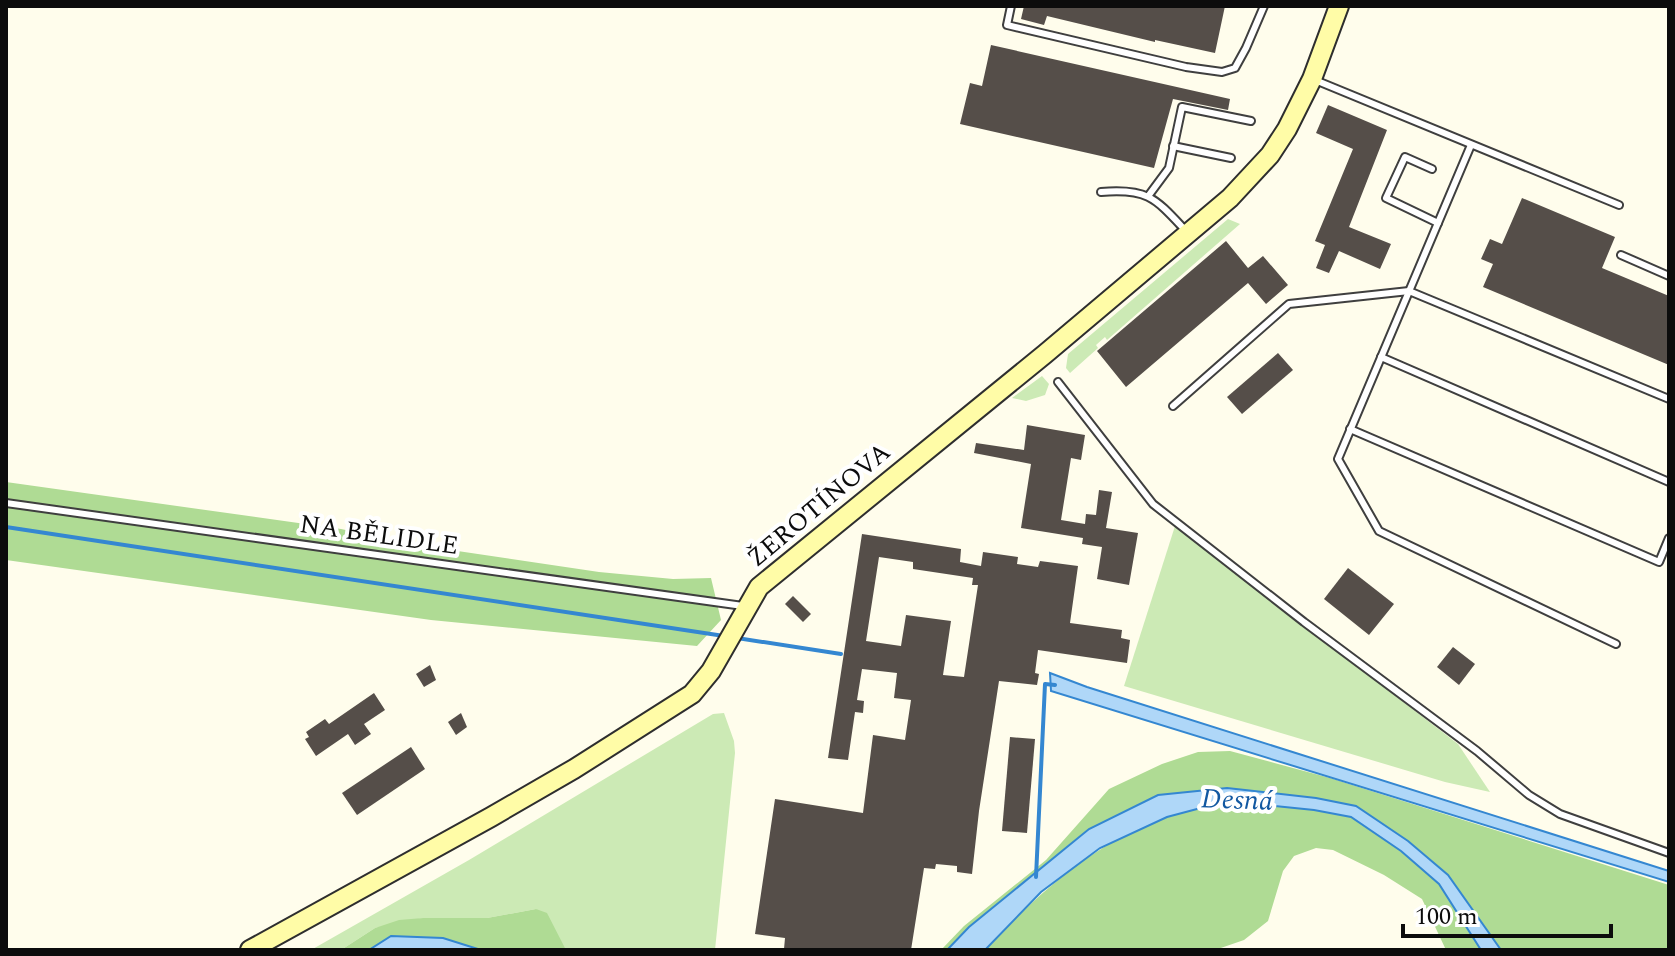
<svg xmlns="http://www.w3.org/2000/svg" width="1675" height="956" viewBox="0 0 1675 956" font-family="Spectral,serif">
<rect width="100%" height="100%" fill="#fffdec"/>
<g fill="#cceab5">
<path d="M1228,219L1240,224L1107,340L1105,337L1096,345L1098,348L1070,373L1066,368L1068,354Z"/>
<path d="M1042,376L1049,384L1045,395L1026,401L1012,398Z"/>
<path d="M1175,526L1458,744L1490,792L1445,782L1124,686Z"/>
<path d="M724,713L734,741L735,753L715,950H566L536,909L487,918H423L375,928L341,950H311L469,860L713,714Z"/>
</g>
<g fill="#afdb94">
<path d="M6,482L341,529L417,545L599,572L673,579L711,578L721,620L697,646L431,620L6,560Z"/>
<path d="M1230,751L1330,778L1669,885V950H1501L1448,875L1408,841L1356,806L1227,788L1089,829L969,927L947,950H941L964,926L1046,860L1109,789L1162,764L1198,752Z"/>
<path d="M1227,801L1314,810L1351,817L1401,851L1439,884L1481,950H1446L1422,899L1384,875L1333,850L1316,848L1294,856L1283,871L1268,921L1244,940L1215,950H985C1037,894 1094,843 1167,816C1187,810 1207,806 1227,801Z"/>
<path d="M536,909L547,913L566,950H481L443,938L391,936L369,950H341L375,928L399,920L423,918H487Z"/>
</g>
<g fill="#afd7f8" stroke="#3487d1" stroke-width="2">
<path d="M1050,673L1087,687L1669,871V882L1051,691Z"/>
<path d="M1227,788L1316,798L1356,806L1408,841L1448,875L1501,950H1481L1439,884L1401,851L1351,817L1314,810L1227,801L1167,817L1100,848L1041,892L985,950H947L969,927L1089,829L1158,795Z"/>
<path d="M391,936L443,938L481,950H369Z"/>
</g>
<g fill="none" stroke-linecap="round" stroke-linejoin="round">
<g stroke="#3487d1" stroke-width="4">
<path d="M6,527L724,636"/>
<path d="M737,638L841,654"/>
<path d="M1036,877L1045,684L1055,685"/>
</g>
</g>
<g fill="#554e49" fill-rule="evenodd">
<path d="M1024,6H1225L1215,53L1155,40V42L1047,16L1044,25L1021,19Z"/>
<path d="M991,45L1230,99L1228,110L1173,99L1154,168L960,124L970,83L982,86Z"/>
<path d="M1328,105L1387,130L1349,227L1391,244L1380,269L1339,251L1329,273L1316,268L1325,245L1315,241L1353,149L1316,133Z"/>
<path d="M1522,198L1615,237L1602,268L1669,296V365L1483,287L1493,264L1481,259L1490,239L1502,244Z"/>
<path d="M1226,241L1248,268L1263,256L1288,285L1266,304L1248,283L1126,387L1097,351Z"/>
<path d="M1278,353L1293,370L1242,414L1227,397Z"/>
<path d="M1027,425L1085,435L1081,460L1071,458L1061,520L1085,524L1086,514L1096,515L1099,490L1112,492L1106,528L1138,533L1129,585L1097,579L1102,547L1082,544L1083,538L1021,528L1031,464L974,453L976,443L1024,450Z"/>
<path d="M862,534L961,549L960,562L981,566L983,552L1018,557L1017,564L1038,567L1040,561L1078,566L1070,623L1122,630L1121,638L1130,640L1127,663L1038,650L1035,673L1039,674L1037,685L999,681L979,811L972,874L957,872V866L936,864L935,869L924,868L911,950L784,949L785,938L755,934L775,799L863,813L873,735L905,740L911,700L894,698L897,673L862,669L857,700L864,701L863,713L855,712L848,760L828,758ZM879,557L913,562V569L973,578L972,585H978L964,677L943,675L951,621L906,615L901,646L866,641Z"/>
<path d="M1348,568L1394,604L1369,635L1324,599Z"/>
<path d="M793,596L811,614L803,622L785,604Z"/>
<path d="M1453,647L1475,664L1459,685L1437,667Z"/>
<path d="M430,665L436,680L424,687L416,674Z"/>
<path d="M374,693L385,710L364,724L371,734L355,745L348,734L316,756L305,739L309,737L306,732L325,719L329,724Z"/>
<path d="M461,713L467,727L456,735L448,722Z"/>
<path d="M1010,737L1035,739L1027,833L1002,831Z"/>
<path d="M411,747L425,769L357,815L342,793Z"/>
</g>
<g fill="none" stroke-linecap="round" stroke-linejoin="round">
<defs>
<g id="lane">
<path d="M1011,6L1007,25L1186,67L1222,72L1235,68L1246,48L1264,6"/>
<path d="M1315,80L1619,205"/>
<path d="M1471,145L1338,459L1379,531L1616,644"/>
<path d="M1173,146L1231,158"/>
<path d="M1432,169L1405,157L1386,198L1438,223"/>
<path d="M1101,192C1148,188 1155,198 1186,231"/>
<path d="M1149,195L1169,168L1182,107L1251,121"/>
<path d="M1621,255L1669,276"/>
<path d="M1381,357L1669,482"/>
<path d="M1058,382L1153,504L1304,622L1477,751L1529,795L1560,814L1669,853"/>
<path d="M1173,406L1289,304L1409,291L1669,399"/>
<path d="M1350,429L1659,562L1669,538"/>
<path d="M6,503L743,606"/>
</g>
<path id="secondary" d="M250,950L491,817L574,769L692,694L711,671L759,587L1045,354L1230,198L1270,155L1287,129L1312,79L1339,6"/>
</defs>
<use href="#lane" stroke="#3f3f3f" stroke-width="10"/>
<use href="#secondary" stroke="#2e2e2e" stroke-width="22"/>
<use href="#lane" stroke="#fff" stroke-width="6"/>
<use href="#secondary" stroke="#fffca7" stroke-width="18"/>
</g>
<g text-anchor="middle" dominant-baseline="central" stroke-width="8" stroke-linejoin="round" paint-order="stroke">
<g font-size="26" fill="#0c0c0c" stroke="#fff">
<text transform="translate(819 505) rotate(-40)">ŽEROTÍNOVA</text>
<text transform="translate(379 535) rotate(8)">NA BĚLIDLE</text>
</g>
<g font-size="28" font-style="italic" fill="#1258a1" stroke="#fff">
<text transform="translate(1237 800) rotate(2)">Desná</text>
</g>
</g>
<rect width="1675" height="956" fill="none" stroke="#0c0c0c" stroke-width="16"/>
<path d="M1403 924v12h208v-12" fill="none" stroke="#0c0c0c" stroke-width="4"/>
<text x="1415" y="924" font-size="24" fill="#0c0c0c" stroke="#ffffff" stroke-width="6" paint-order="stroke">100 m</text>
</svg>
